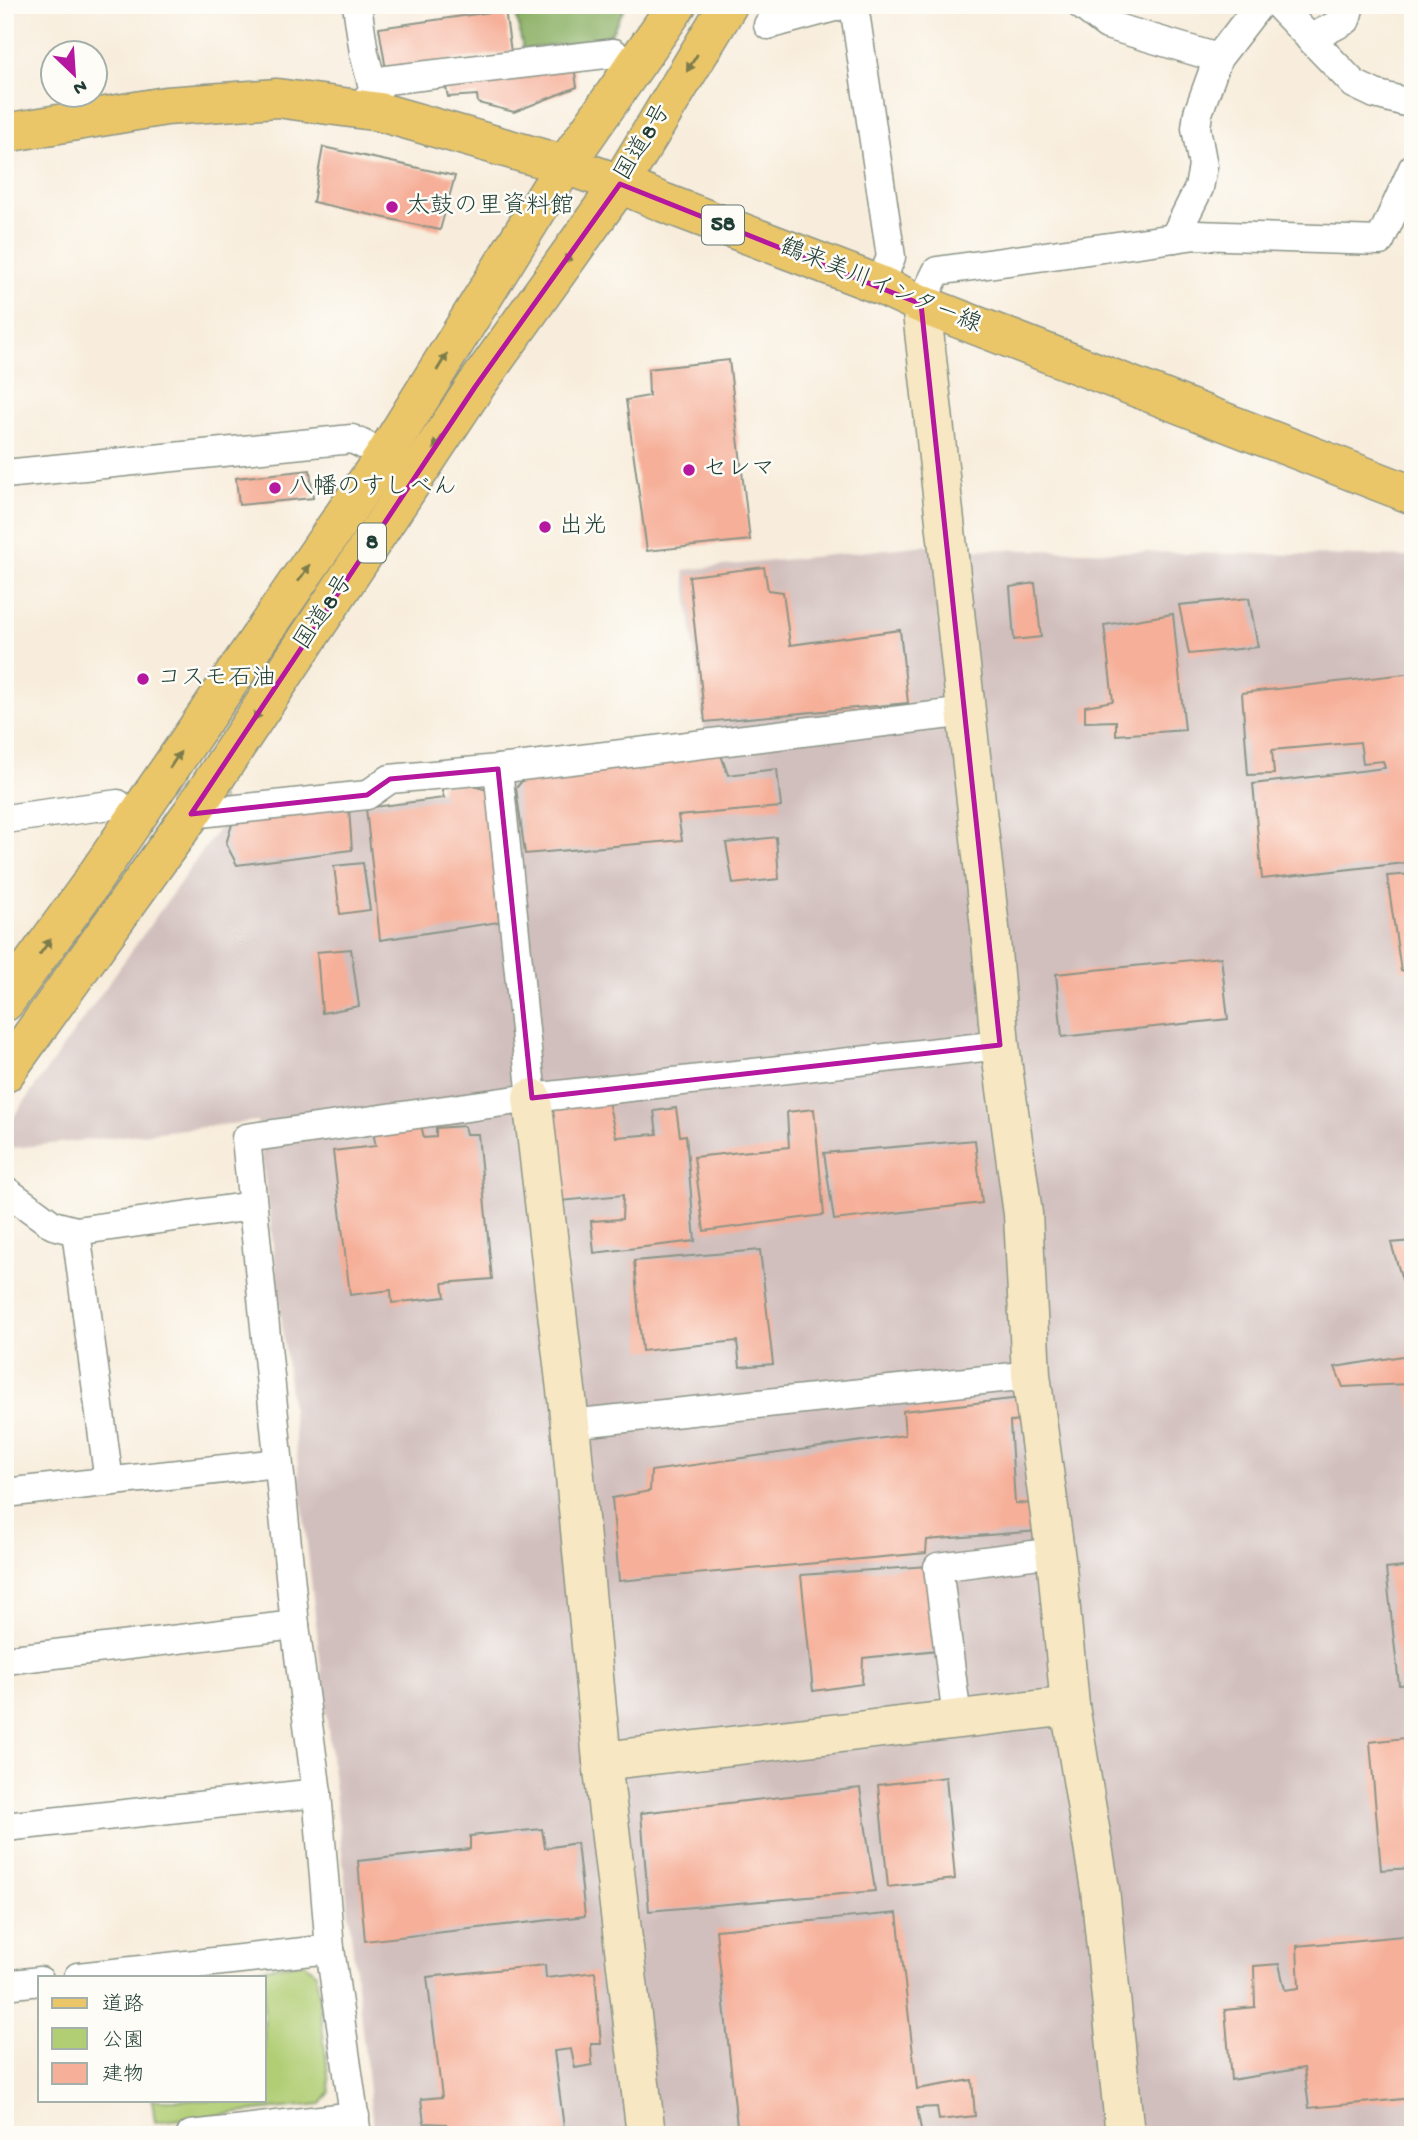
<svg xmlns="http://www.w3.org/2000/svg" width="1418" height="2140" viewBox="0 0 1418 2140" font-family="'Gochi Hand','Klee One',sans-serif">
<rect width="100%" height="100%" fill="#fdfcf7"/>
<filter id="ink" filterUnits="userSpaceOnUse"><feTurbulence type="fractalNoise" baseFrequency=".0143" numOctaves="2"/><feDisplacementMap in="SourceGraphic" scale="14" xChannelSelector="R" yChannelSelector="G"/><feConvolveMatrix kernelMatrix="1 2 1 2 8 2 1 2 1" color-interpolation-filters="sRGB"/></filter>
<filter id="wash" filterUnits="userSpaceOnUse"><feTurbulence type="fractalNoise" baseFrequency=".00686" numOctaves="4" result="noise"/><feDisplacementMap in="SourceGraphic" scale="28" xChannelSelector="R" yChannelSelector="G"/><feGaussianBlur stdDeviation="1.57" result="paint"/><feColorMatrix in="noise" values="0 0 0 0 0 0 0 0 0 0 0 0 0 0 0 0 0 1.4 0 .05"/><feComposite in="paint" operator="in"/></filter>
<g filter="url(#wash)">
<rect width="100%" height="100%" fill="#f8eddc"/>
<path fill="#d1bfbd" d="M927,545L969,549L1413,557V2135H374L270,1218L257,1121L5,1149V1129L221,825L707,748L684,570Z"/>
<path fill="#b1ce74" stroke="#688654" stroke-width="2" d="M304,1963L316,1973L330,2092L321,2104L155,2122L152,2100H264V1977H189Z"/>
<path fill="#8cb166" stroke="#56774d" stroke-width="2" d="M514,5H626L608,39L523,49Z"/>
<g id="blocks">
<g fill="#f6af98">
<path d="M505,10L511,52L386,70L379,28Z"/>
<path d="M574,66L577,87L514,112L478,103L477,95L448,97L445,83Z"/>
<path d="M323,147L455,176L440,230L313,202Z"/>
<path d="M729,360L750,540L647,551L626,400L649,396L648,369Z"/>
<path d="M310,470L313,498L239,505L236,478Z"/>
<path d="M764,567L768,590L783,592L790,645L900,630L908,703L705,722L689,576Z"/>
<path d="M1035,583L1041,637L1014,640L1010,587Z"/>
<path d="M1249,598L1258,647L1189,654L1179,605Z"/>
<path d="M1173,614L1185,730L1116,735V721L1085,722V706L1113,701L1104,625Z"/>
<path d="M1413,673V862L1262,879L1253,784L1385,768L1383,761L1363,763L1360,742L1272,750L1274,774L1248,775L1242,693Z"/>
<path d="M720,752L728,775L777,769L781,807L678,816L682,840L525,854L516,788L527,775Z"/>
<path d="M440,784H465L488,790L499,922L380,940L366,808L444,798Z"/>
<path d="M349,809L352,850L237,865L226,844L233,821Z"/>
<path d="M776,837L779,879L733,884L726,843Z"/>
<path d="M363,863L370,910L340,914L334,866Z"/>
<path d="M1413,874V969L1401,971L1387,876Z"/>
<path d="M351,949L359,1006L322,1013L317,952Z"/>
<path d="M1221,957L1228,1019L1062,1037L1056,974Z"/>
<path d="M608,1101L616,1137L657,1134L654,1111L676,1108L680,1136L686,1135L695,1241L594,1253L591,1221L622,1219L623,1195L561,1201L548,1115L557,1105Z"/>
<path d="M814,1109L824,1215L704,1231L694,1157L789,1147L787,1112Z"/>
<path d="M421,1125L424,1138L436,1137V1128L464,1126L466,1134H478L492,1279L443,1283L445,1297L392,1303L391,1290L350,1295L333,1151L376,1146L373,1133Z"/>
<path d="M975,1140L982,1203L834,1220L824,1153Z"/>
<path d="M1413,1241V1293H1406L1391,1243Z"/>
<path d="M760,1250L773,1364L740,1367L737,1341L642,1351L634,1261Z"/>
<path d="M1407,1340H1413V1413L1407,1384L1343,1387L1335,1367L1409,1355Z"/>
<path d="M1021,1398L1024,1421L1010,1422L1015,1503L1037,1504L1038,1531L927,1540L926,1553L619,1581L612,1498L650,1491L651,1471L905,1435L903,1411Z"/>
<path d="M928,1566L937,1650L863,1658L862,1684L813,1691L801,1575Z"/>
<path d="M1413,1566V1684L1399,1685L1386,1569Z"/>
<path d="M1413,1737V1868L1381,1870L1370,1742Z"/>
<path d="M946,1777L955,1879L888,1887L878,1785Z"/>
<path d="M860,1788L875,1891L649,1911L641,1813Z"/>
<path d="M542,1829L545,1848L577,1843L585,1916L365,1941L358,1861L470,1849V1836Z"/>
<path d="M897,1913L917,2089L972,2080L975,2116L939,2120L937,2107L917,2108L922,2135H738L716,1930Z"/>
<path d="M1413,1935V2098L1309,2108L1304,2068L1231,2080L1225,2010L1255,2007L1254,1966L1279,1964L1285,1990L1299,1988L1297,1946Z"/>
<path d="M545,1965L546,1978L595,1972L601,2044H591L592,2065L575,2068L571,2049L554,2051L565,2135H447L446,2124L424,2123L421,2099L442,2097L427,1977Z"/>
</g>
</g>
</g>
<g filter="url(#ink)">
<use href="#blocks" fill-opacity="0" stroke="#8c9588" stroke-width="2"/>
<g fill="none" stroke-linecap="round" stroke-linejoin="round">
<path stroke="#cdcaba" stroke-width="28" stroke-dasharray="28 14" stroke-linecap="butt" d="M136,802L234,790"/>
<defs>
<g id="street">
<path d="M357,5L364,53L374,91"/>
<path d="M854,5L891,257L880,285"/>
<path d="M1081,5L1107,25L1218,58"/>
<path d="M1278,5L1354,84L1375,94L1413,104"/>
<path d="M768,25L842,5"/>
<path d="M1310,39L1346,20L1350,5"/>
<path d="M356,109L386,80L614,53"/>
<path d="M1174,238L1199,188L1203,166L1196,128L1198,113L1218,58L1259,5"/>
<path d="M921,304L937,271L1196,235L1380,241L1413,168"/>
<path d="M5,474L352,439L385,455"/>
<path d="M498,769L532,1098"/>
<path d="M191,814L367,795L390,779L498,769L967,712"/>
<path d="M5,819L118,804"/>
<path d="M5,1190L53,1225L76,1231L252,1206"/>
<path d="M76,1231L109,1482"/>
<path d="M570,1424L1031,1375"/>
<path d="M5,1493L278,1463"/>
<path d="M5,1660L295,1625"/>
<path d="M957,1719L938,1567L1055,1552"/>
<path d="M5,1827L317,1793"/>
<path d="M78,1977L330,1949"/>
<path d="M5,1985L40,1981"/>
<path d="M191,2135L355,2116"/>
<path d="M357,2135L330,1949L317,1793L295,1625L246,1138L532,1098L1000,1045"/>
</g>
<g id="secondary">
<path d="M921,304L990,928L1000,1045L1023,1214L1031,1375L1057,1567L1070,1706L1100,1889L1125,2135"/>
<path d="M532,1098L570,1424L602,1761L646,2135"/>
<path d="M602,1761L1070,1706"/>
</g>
<path id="primary" d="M5,133L166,106L277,98L380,112L565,165L620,184L662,202L880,285L921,304L1413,495"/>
<g id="highway">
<path d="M5,1002L87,889L385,455L565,165L677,5"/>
<path d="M5,1073L191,814L475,387L620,184L728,5"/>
</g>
</defs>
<use href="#street" stroke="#8c9588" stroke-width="31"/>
<use href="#secondary" stroke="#8c9588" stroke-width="41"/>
<use href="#primary" stroke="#8c9588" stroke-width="41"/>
<use href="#highway" stroke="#8c9588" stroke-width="41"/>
<use href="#street" stroke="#fff" stroke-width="28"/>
<use href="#secondary" stroke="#f7e8c3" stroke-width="38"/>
<use href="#primary" stroke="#ebc669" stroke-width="38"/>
<use href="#highway" stroke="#ebc669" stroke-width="38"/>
</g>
<defs><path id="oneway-solid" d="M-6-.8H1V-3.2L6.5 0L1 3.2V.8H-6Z" transform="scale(1.75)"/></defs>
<g fill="#7b7b4c">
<use href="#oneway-solid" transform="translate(692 63) rotate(122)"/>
<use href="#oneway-solid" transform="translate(570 255) rotate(125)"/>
<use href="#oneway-solid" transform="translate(442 362) rotate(-59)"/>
<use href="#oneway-solid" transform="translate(439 441) rotate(124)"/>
<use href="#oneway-solid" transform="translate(304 573) rotate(-56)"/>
<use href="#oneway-solid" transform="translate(259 712) rotate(124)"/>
<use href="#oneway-solid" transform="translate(175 760) rotate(-56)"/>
<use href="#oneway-solid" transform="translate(45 947) rotate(-54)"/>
</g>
</g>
<path fill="none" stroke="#b5179e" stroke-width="5" stroke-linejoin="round" d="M620,184L921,304L1000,1045L532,1098L498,769L390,779L367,795L191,814L475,387Z"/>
<g fill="#b5179e" stroke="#fdfcf7" stroke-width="2.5">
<circle cx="392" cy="207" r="7"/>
<circle cx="689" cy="470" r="7"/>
<circle cx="275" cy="488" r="7"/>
<circle cx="545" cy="527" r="7"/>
<circle cx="143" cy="679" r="7"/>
</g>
<g text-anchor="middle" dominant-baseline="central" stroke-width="5" stroke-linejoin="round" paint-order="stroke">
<g fill="#fdfcf7" stroke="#62766e" stroke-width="2">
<rect x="702" y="205.5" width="42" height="39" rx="5"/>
<rect x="358" y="523.5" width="28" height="39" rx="5"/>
</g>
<g font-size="23" font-weight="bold" fill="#1f3d34">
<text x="723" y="225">58</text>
<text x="372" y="543">8</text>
</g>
<g font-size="24" fill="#1f3d34" stroke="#fdfcf7">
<text transform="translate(644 143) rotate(-59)">国道8号</text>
<text transform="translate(880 287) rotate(22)">鶴来美川インター線</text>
<text transform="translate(325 613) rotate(-56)">国道8号</text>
</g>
<g font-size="24" fill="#1f3d34" stroke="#fdfcf7" text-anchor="start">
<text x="406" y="207">太鼓の里資料館</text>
<text x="703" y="470">セレマ</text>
<text x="289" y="488">八幡のすしべん</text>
<text x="559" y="527">出光</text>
<text x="157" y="679">コスモ石油</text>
</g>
</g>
<rect width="1418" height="2140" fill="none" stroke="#fdfcf7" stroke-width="28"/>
<rect x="38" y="1976" width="228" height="126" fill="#fdfcf7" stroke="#a4b0a9" stroke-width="2"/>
<rect x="52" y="1998" width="35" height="10" fill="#ebc669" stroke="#a4b0a9" stroke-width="2"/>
<text x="102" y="2010" font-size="21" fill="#1f3d34">道路</text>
<rect x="52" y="2028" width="35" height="21" fill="#b1ce74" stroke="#a4b0a9" stroke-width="2"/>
<text x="102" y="2046" font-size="21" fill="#1f3d34">公園</text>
<rect x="52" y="2063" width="35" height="21" fill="#f6af98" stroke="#a4b0a9" stroke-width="2"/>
<text x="102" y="2080" font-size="21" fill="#1f3d34">建物</text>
<g transform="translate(74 74) rotate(155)"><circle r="33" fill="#fdfcf7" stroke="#a4b0a9" stroke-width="2"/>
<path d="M0-5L12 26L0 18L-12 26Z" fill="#b5179e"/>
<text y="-10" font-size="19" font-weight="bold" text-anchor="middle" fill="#1f3d34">N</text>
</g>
</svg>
